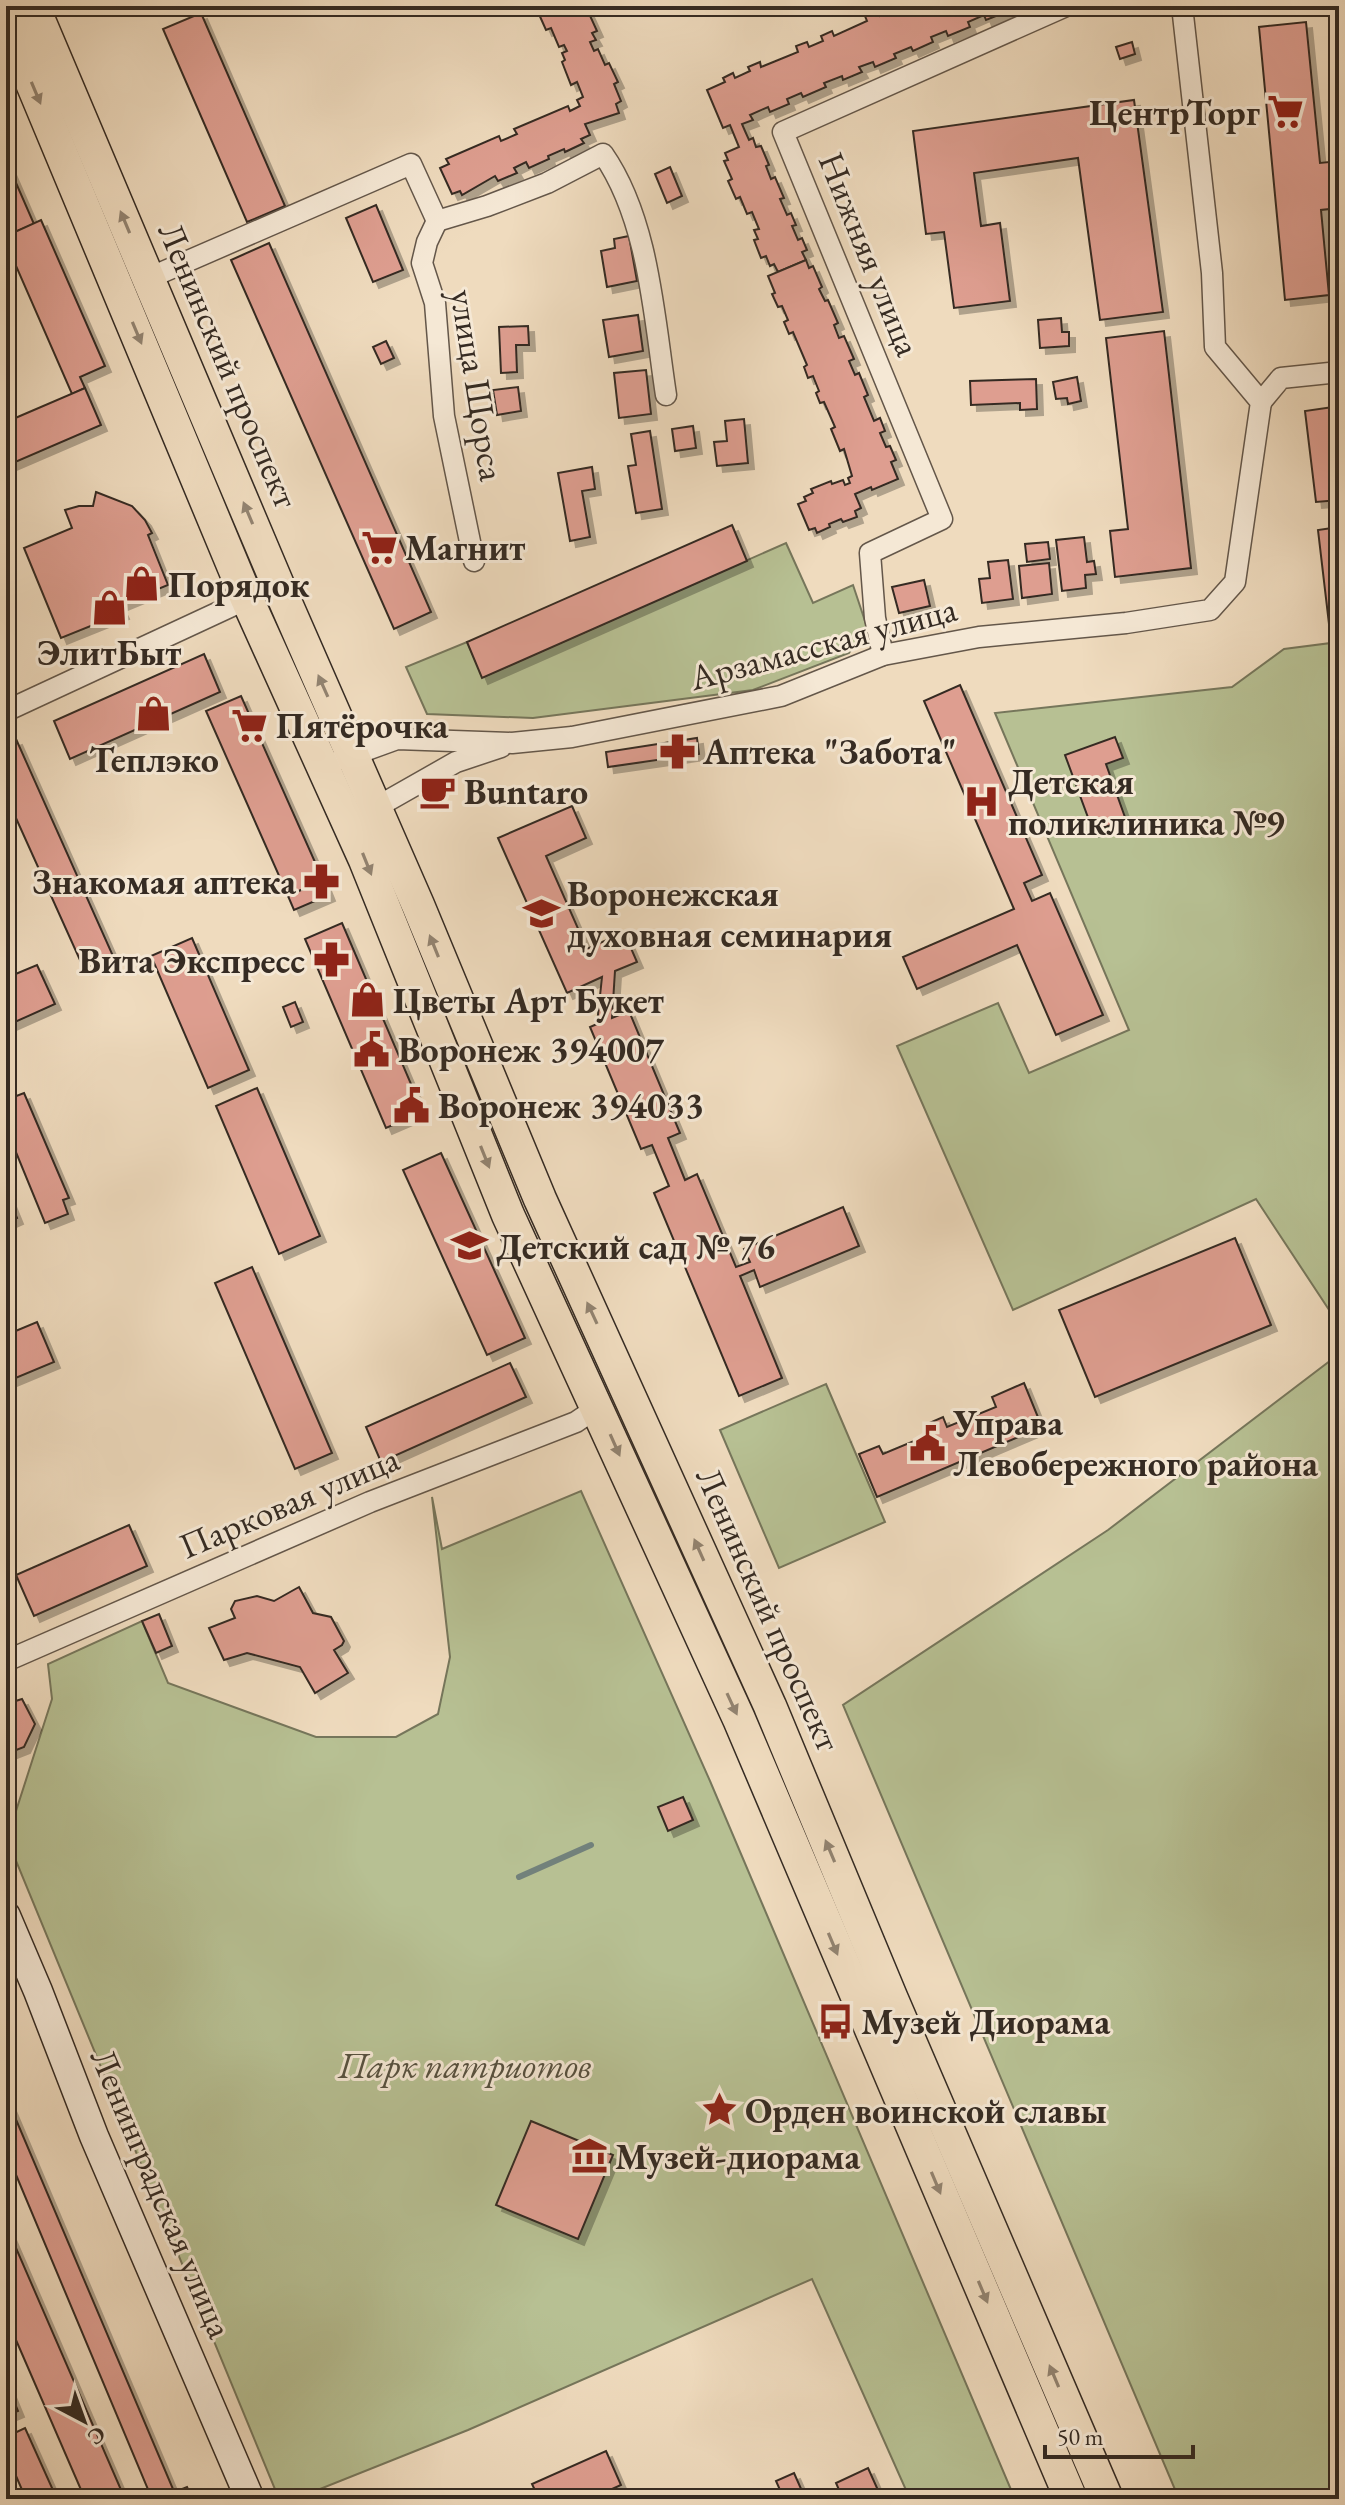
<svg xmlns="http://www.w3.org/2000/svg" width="1345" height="2505" viewBox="0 0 1345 2505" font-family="'EB Garamond',serif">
<defs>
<filter id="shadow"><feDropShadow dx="6" dy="6" stdDeviation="0" flood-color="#0004"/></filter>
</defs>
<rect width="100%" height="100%" fill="#efdbbe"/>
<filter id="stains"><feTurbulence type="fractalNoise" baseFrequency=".0025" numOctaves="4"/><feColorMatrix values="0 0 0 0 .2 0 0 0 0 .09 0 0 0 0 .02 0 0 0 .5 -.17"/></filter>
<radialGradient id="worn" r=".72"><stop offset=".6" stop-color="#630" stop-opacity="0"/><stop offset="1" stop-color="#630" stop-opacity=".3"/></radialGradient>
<g fill="#b7c093" stroke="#76765b" stroke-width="2">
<path d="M786,543L813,603L853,585L867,627L849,653L753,690L533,718L427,714L406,667L467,642L483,677Z"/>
<path d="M1339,642V1325L1256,1199L1013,1310L897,1046L998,1003L1029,1073L1129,1030L995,713L1232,687L1284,649Z"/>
<path d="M1339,1354V2499H1179L843,1705L1108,1530Z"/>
<path d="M826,1384L885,1522L779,1568L720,1430Z"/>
<path d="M581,1491L710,1781L1015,2499H910L812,2279L468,2430L295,2499H279L7,1839L52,1699L48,1664L142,1621L168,1683L316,1737H396L438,1714L450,1657L432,1497L442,1549Z"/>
</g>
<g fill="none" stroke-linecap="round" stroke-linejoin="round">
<path stroke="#72817b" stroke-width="6" d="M519,1877L591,1845"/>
</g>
<g fill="#de9e90" stroke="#352b23" stroke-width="2" filter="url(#shadow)">
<path d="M543,6H580L583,11L587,9L597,31L592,33L596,40L590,42L594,51L598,49L605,65L609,63L618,82L614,84L621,101L616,104L619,113L585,124L590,135L581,139L584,143L565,152L564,149L548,156L549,159L529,168L526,162L514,168L517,173L498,181L495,176L462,195L460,191L452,194L440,168L449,164L446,159L499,136L501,141L517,134L514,129L568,106L570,111L580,106L577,100L583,97L577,82L571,85L562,62L565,60L562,53L567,51L564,45L559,47L551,28L546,30L538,12L544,10Z"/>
<path d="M892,6H1005L1006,12L986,20L984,15L968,22L970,27L948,36L946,31L931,37L933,42L913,51L911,47L894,54L896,58L875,67L873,62L859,67L862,72L843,80L842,76L824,83L826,87L803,97L801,93L787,99L789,104L770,112L768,107L750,115L753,120L742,124L745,131L749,140L753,138L756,147L761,146L769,165L766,166L771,179L775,177L784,198L780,199L787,215L791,213L796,225L792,226L798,240L802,238L807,250L802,252L806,260L778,272L774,264L770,266L766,256L761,258L754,240L758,239L754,230L759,229L752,212L747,214L740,197L736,199L728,181L732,179L724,161L728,160L725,153L739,147L730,125L723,128L707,90L725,82L723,78L733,73L735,78L750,71L748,67L760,62L761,67L798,52L796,46L807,42L809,47L823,41L821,36L832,31L834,36L867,21L865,16L878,11L880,16L894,10Z"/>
<path d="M201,13L285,206L247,222L163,29Z"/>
<path d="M1306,22L1320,163L1339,161V208L1321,210L1329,295L1285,300L1259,27Z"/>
<path d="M1132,42L1135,54L1120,59L1116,47Z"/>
<path d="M1134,100L1163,312L1100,320L1078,158L974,173L981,226L1000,223L1010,301L954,308L944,232L926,234L913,131Z"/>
<path d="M6,160L34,224L6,236Z"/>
<path d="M670,167L682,196L667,203L655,174Z"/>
<path d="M376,205L403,270L373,282L346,218Z"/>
<path d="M41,220L105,366L80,377L85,388L72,394L6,243V236Z"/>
<path d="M629,236L637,281L607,287L601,251L615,248L614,239Z"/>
<path d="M269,243L431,612L394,629L231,260Z"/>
<path d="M806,260L809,268L813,266L822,287L819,289L825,301L828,300L838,323L834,325L839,338L844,336L854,359L849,361L855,375L859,373L868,395L864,397L874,421L880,418L885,431L880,433L886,447L890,446L896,460L891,462L898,479L872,490L871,487L855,494L861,508L855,511L857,517L843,522L841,519L829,524L830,527L817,533L815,528L809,530L798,504L806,501L804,497L813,493L811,489L831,481L832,484L843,480L845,485L850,483L848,478L852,476L844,449L840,451L831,429L835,427L824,402L820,403L816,393L819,391L813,376L808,378L804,367L807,365L793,332L789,334L784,322L788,320L782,306L778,307L772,294L775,293L768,276Z"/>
<path d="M638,315L643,351L609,357L603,320Z"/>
<path d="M1061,318L1062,332H1069V346L1040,348L1038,320Z"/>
<path d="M528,326L529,345H516L517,372L501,373L499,327Z"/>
<path d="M1164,331L1191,568L1115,577L1110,531L1128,529L1106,338Z"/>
<path d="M386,341L394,358L381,364L373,347Z"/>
<path d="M646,370L651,414L619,418L614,373Z"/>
<path d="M1077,377L1081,401L1068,404L1067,398L1056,399L1053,382Z"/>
<path d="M1036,379L1037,409L1020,410V403L971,405L970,381Z"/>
<path d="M518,387L521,411L497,415L493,390Z"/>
<path d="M85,388L101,425L6,466V422Z"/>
<path d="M1333,407H1339V500L1316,502L1305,411Z"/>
<path d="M744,419L748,463L717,466L714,442L727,441L725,421Z"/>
<path d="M693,426L696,448L675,451L672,429Z"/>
<path d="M650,431L662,509L636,513L628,466L636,465L631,434Z"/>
<path d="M592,467L595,489L582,491L590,537L570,541L558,473Z"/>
<path d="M96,492L132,506L145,520L152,533L148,535L168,585L119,605L123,613L61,638L24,548L72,528L65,510L79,506H93Z"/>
<path d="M732,525L747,561L482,678L467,642Z"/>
<path d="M1339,527V640L1331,641L1318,530Z"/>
<path d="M1084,537L1087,562L1094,561L1096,574L1085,575L1086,588L1062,591L1056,540Z"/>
<path d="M1048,542L1050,559L1027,562L1025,544Z"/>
<path d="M1008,560L1013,599L982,603L979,579L990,578L988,562Z"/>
<path d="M1049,563L1052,594L1022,598L1019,566Z"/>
<path d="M924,580L930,606L899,613L892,587Z"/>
<path d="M204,654L220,692L70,759L54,721Z"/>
<path d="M960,685L1042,875L1024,883L1032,901L1050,893L1103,1015L1056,1035L1017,945L917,989L903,957L1014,909L924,701Z"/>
<path d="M241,696L323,880L288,896L206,711Z"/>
<path d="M1115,737L1123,758L1106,764L1126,820L1093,831L1065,755Z"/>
<path d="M697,738L699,754L608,767L606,752Z"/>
<path d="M16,739L113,956L84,969L6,796V743Z"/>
<path d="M572,806L586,838L546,856L587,949L624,932L637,962L615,971L612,1018L629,1011L680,1133L668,1138L685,1180L697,1174L736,1267L750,1262L744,1249L843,1207L859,1246L760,1287L754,1270L740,1276L782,1378L739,1396L654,1193L669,1186L652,1145L641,1149L590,1027L597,1024L602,977L567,993L498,838Z"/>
<path d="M323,880L329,895L294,910L288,896Z"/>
<path d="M342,923L423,1112L386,1128L305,939Z"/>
<path d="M192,938L249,1070L208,1088L151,956Z"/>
<path d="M37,965L55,1004L6,1026V978Z"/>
<path d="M295,1002L303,1022L291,1027L283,1007Z"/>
<path d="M257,1088L320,1236L279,1254L216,1106Z"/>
<path d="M24,1093L69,1198L63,1200L68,1214L45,1223L11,1140L6,1142V1100Z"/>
<path d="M441,1153L525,1338L487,1355L403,1170Z"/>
<path d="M10,1201L17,1218L6,1223V1203Z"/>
<path d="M1235,1238L1271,1325L1095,1397L1059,1310Z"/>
<path d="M252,1267L332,1453L295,1469L215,1283Z"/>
<path d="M37,1322L54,1362L6,1382V1335Z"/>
<path d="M510,1363L526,1397L381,1462L366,1427Z"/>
<path d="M1024,1383L1042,1427L877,1497L859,1454L879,1446L883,1454L931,1434L927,1424L943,1417L947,1427L996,1407L992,1397Z"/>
<path d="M129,1525L147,1566L34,1616L16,1575Z"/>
<path d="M299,1587L313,1613L331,1617L344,1641L342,1645L334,1650L348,1673L315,1693L300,1667L247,1653L224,1660L209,1628L235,1618L231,1609L235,1601L257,1596L274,1601Z"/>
<path d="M159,1614L172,1646L156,1653L142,1621Z"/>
<path d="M22,1699L35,1724L24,1747L6,1754V1704Z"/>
<path d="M683,1797L693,1820L668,1831L658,1807Z"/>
<path d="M6,2096L173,2489L152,2499L6,2151Z"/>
<path d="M531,2121L613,2155L578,2239L496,2205Z"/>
<path d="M6,2225L125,2499H85L6,2317Z"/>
<path d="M6,2382L18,2411L6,2416Z"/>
<path d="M25,2428L57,2499H26L6,2453V2437Z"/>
<path d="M606,2451L621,2485L590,2499H539L532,2484Z"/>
<path d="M868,2468L882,2499H843L836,2483Z"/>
<path d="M794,2473L802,2491L784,2499L776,2481Z"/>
<path d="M187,2487L192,2499H157Z"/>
</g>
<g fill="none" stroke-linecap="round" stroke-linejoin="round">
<defs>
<g id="street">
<path d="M437,221L487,206L547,183L603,154C649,220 654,317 666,395"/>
<path d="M437,221L427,242L422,263L435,303L444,416L474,561"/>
<path d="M149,278L411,164L437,221"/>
<path d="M1261,402L1281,378L1339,372"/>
<path d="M883,655L875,618L870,553L942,519L783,132L1066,6"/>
<path d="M6,711L247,599"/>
<path d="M342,759L397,739L512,743L572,737L781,696L883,655L979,637L1126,623L1210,610L1235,582L1261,402L1215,347L1212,273L1182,6"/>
<path d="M368,812L456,762L501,747"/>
<path d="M6,1661L370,1502L576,1422L598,1407"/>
</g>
<path id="secondary" d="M6,1916L38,1991L94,2136L250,2499"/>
<g id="primary">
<path d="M33,6L278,585L418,905L540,1199L770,1706L891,1997L1107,2499"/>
<path d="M6,21L247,599L365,860L508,1215L739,1719L1071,2499"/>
</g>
</defs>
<use href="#street" stroke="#64574a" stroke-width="23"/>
<use href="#secondary" stroke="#352b23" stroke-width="31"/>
<use href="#primary" stroke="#352b23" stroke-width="35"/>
<use href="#street" stroke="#f5e8d5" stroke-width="20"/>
<use href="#secondary" stroke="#f5e8d5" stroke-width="28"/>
<use href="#primary" stroke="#efdbbe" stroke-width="32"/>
</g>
<defs><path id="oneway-solid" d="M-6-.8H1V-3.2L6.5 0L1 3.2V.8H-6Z" transform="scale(2)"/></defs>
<g fill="#928370">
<use href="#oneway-solid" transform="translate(36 93) rotate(67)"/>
<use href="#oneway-solid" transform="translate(125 222) rotate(-113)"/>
<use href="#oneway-solid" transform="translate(137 333) rotate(67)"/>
<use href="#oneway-solid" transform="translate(248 513) rotate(-113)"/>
<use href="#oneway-solid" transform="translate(323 686) rotate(-114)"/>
<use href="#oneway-solid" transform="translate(367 864) rotate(68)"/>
<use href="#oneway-solid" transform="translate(434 946) rotate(-112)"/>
<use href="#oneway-solid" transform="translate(485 1157) rotate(68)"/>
<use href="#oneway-solid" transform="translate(592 1313) rotate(-115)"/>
<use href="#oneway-solid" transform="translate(615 1445) rotate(66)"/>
<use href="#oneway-solid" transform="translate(699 1550) rotate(-114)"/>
<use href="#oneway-solid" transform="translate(732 1704) rotate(65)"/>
<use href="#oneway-solid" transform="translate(830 1851) rotate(-113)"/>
<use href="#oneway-solid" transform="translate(833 1944) rotate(67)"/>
<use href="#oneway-solid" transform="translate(936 2183) rotate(67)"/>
<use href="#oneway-solid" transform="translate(983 2292) rotate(67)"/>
<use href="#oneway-solid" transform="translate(1054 2376) rotate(-113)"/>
</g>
<defs>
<symbol id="supermarket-bare" viewBox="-9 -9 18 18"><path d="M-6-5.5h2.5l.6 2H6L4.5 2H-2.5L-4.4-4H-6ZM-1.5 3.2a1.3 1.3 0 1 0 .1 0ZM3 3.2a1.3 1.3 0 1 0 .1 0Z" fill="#8f2418" stroke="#f5e8d5" stroke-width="2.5" paint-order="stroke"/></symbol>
<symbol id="shop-bare" viewBox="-9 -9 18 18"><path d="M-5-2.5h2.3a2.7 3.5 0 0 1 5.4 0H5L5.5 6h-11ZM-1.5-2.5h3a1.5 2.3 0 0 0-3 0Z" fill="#8f2418" stroke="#f5e8d5" stroke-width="2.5" paint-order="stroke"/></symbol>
<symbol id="pharmacy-bare" viewBox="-9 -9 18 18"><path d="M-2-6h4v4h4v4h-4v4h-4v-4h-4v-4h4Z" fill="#8f2418" stroke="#f5e8d5" stroke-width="2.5" paint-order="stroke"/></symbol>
<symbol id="cafe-bare" viewBox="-9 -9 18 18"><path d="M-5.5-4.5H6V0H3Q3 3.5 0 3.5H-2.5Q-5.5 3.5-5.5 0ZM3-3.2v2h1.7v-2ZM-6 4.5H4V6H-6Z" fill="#8f2418" stroke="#f5e8d5" stroke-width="2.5" paint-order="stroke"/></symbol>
<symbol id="hospital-bare" viewBox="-9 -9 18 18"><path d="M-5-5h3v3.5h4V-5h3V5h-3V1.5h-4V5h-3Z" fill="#8f2418" stroke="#f5e8d5" stroke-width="2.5" paint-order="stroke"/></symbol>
<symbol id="school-bare" viewBox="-9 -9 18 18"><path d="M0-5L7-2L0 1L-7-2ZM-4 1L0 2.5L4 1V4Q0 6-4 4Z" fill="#8f2418" stroke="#f5e8d5" stroke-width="2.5" paint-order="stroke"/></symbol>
<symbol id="civic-bare" viewBox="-9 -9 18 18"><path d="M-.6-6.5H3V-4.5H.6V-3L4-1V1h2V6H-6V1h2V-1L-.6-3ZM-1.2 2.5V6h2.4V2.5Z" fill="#8f2418" stroke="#f5e8d5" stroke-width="2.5" paint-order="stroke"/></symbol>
<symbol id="bus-bare" viewBox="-9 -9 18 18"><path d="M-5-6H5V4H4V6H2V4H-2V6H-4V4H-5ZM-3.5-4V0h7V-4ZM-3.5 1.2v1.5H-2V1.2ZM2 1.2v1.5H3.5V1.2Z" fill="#8f2418" stroke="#f5e8d5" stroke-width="2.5" paint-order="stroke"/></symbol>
<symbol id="sight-bare" viewBox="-9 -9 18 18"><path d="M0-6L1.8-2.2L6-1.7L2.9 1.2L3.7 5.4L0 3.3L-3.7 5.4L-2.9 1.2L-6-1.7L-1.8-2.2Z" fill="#8f2418" stroke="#f5e8d5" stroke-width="2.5" paint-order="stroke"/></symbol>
<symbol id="museum-bare" viewBox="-9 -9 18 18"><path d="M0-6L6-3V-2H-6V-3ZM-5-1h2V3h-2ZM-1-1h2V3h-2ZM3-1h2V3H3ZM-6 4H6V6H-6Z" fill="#8f2418" stroke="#f5e8d5" stroke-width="2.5" paint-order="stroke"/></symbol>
</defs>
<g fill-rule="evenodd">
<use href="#supermarket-bare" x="1260" y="86" width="51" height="51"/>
<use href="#supermarket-bare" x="354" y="522" width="51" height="51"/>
<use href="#shop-bare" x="116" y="558" width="51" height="51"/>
<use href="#shop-bare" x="84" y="582" width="51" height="51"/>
<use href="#shop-bare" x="128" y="688" width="51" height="51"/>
<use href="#supermarket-bare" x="224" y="700" width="51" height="51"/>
<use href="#pharmacy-bare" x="652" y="726" width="51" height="51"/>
<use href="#cafe-bare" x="412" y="766" width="51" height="51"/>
<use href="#hospital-bare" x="956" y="776" width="51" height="51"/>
<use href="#pharmacy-bare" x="296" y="856" width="51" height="51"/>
<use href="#school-bare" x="516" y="888" width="51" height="51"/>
<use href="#pharmacy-bare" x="306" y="934" width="51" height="51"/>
<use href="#shop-bare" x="342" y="974" width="51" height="51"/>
<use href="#civic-bare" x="346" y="1024" width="51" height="51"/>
<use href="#civic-bare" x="386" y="1080" width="51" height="51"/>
<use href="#school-bare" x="444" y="1220" width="51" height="51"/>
<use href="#civic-bare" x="902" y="1418" width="51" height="51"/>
<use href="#bus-bare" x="810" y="1996" width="51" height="51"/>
<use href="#sight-bare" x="694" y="2084" width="51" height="51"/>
<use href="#museum-bare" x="564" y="2130" width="51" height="51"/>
</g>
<g text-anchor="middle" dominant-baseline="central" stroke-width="6" stroke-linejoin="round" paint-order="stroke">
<g font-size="36" font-weight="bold" fill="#352b23" stroke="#f5e8d5" text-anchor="start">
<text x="1260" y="112" text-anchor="end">ЦентрТорг</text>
<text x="405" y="547">Магнит</text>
<text x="168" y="584">Порядок</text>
<text x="109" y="652" text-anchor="middle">ЭлитБыт</text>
<text x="276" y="725">Пятёрочка</text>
<text x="703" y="751">Аптека "Забота"</text>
<text x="154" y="759" text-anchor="middle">Теплэко</text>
<text x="1008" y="781">Детская<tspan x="1008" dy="41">поликлиника №9</tspan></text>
<text x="464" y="791">Buntaro</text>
<text x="296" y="881" text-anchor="end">Знакомая аптека</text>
<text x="567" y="893">Воронежская<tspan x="567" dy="41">духовная семинария</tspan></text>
<text x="305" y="960" text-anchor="end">Вита Экспресс</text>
<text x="393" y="1000">Цветы Арт Букет</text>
<text x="398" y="1049">Воронеж 394007</text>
<text x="438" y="1105">Воронеж 394033</text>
<text x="496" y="1246">Детский сад № 76</text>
<text x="953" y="1422">Управа<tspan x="953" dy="41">Левобережного района</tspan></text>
<text x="861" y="2021">Музей Диорама</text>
<text x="745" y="2110">Орден воинской славы</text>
<text x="615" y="2156">Музей-диорама</text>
</g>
<g font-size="36" fill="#352b23" stroke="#f5e8d5">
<text transform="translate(870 254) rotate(68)">Нижняя улица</text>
<text transform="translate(229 365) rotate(67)">Ленинский проспект</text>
<text transform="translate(478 385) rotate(81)">улица Щорса</text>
<text transform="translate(823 643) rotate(-15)">Арзамасская улица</text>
<text transform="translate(289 1502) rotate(-23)">Парковая улица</text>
<text transform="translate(769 1609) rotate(66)">Ленинский проспект</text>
<text transform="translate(162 2193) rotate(67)">Ленинградская улица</text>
</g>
<g font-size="36" font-style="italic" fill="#56503f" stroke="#f5e8d5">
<text x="465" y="2065">Парк патриотов</text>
</g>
</g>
<rect width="1345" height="2505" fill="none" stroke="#efdbbe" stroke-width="32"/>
<rect x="8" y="8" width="1329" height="2489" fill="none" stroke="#352b23" stroke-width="4"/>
<rect x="16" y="16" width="1313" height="2473" fill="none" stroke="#352b23" stroke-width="2"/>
<g transform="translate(84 2421) rotate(139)" stroke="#f5e8d5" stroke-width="6" paint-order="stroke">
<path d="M0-6L14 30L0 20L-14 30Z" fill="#352b23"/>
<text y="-12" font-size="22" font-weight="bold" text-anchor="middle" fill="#352b23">С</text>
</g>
<path d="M1045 2445v12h148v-12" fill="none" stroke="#352b23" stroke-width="4"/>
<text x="1057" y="2445" font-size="24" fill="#352b23" stroke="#f5e8d5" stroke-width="6" paint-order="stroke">50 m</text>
<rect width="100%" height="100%" filter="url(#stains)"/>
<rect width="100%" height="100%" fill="url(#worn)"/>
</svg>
